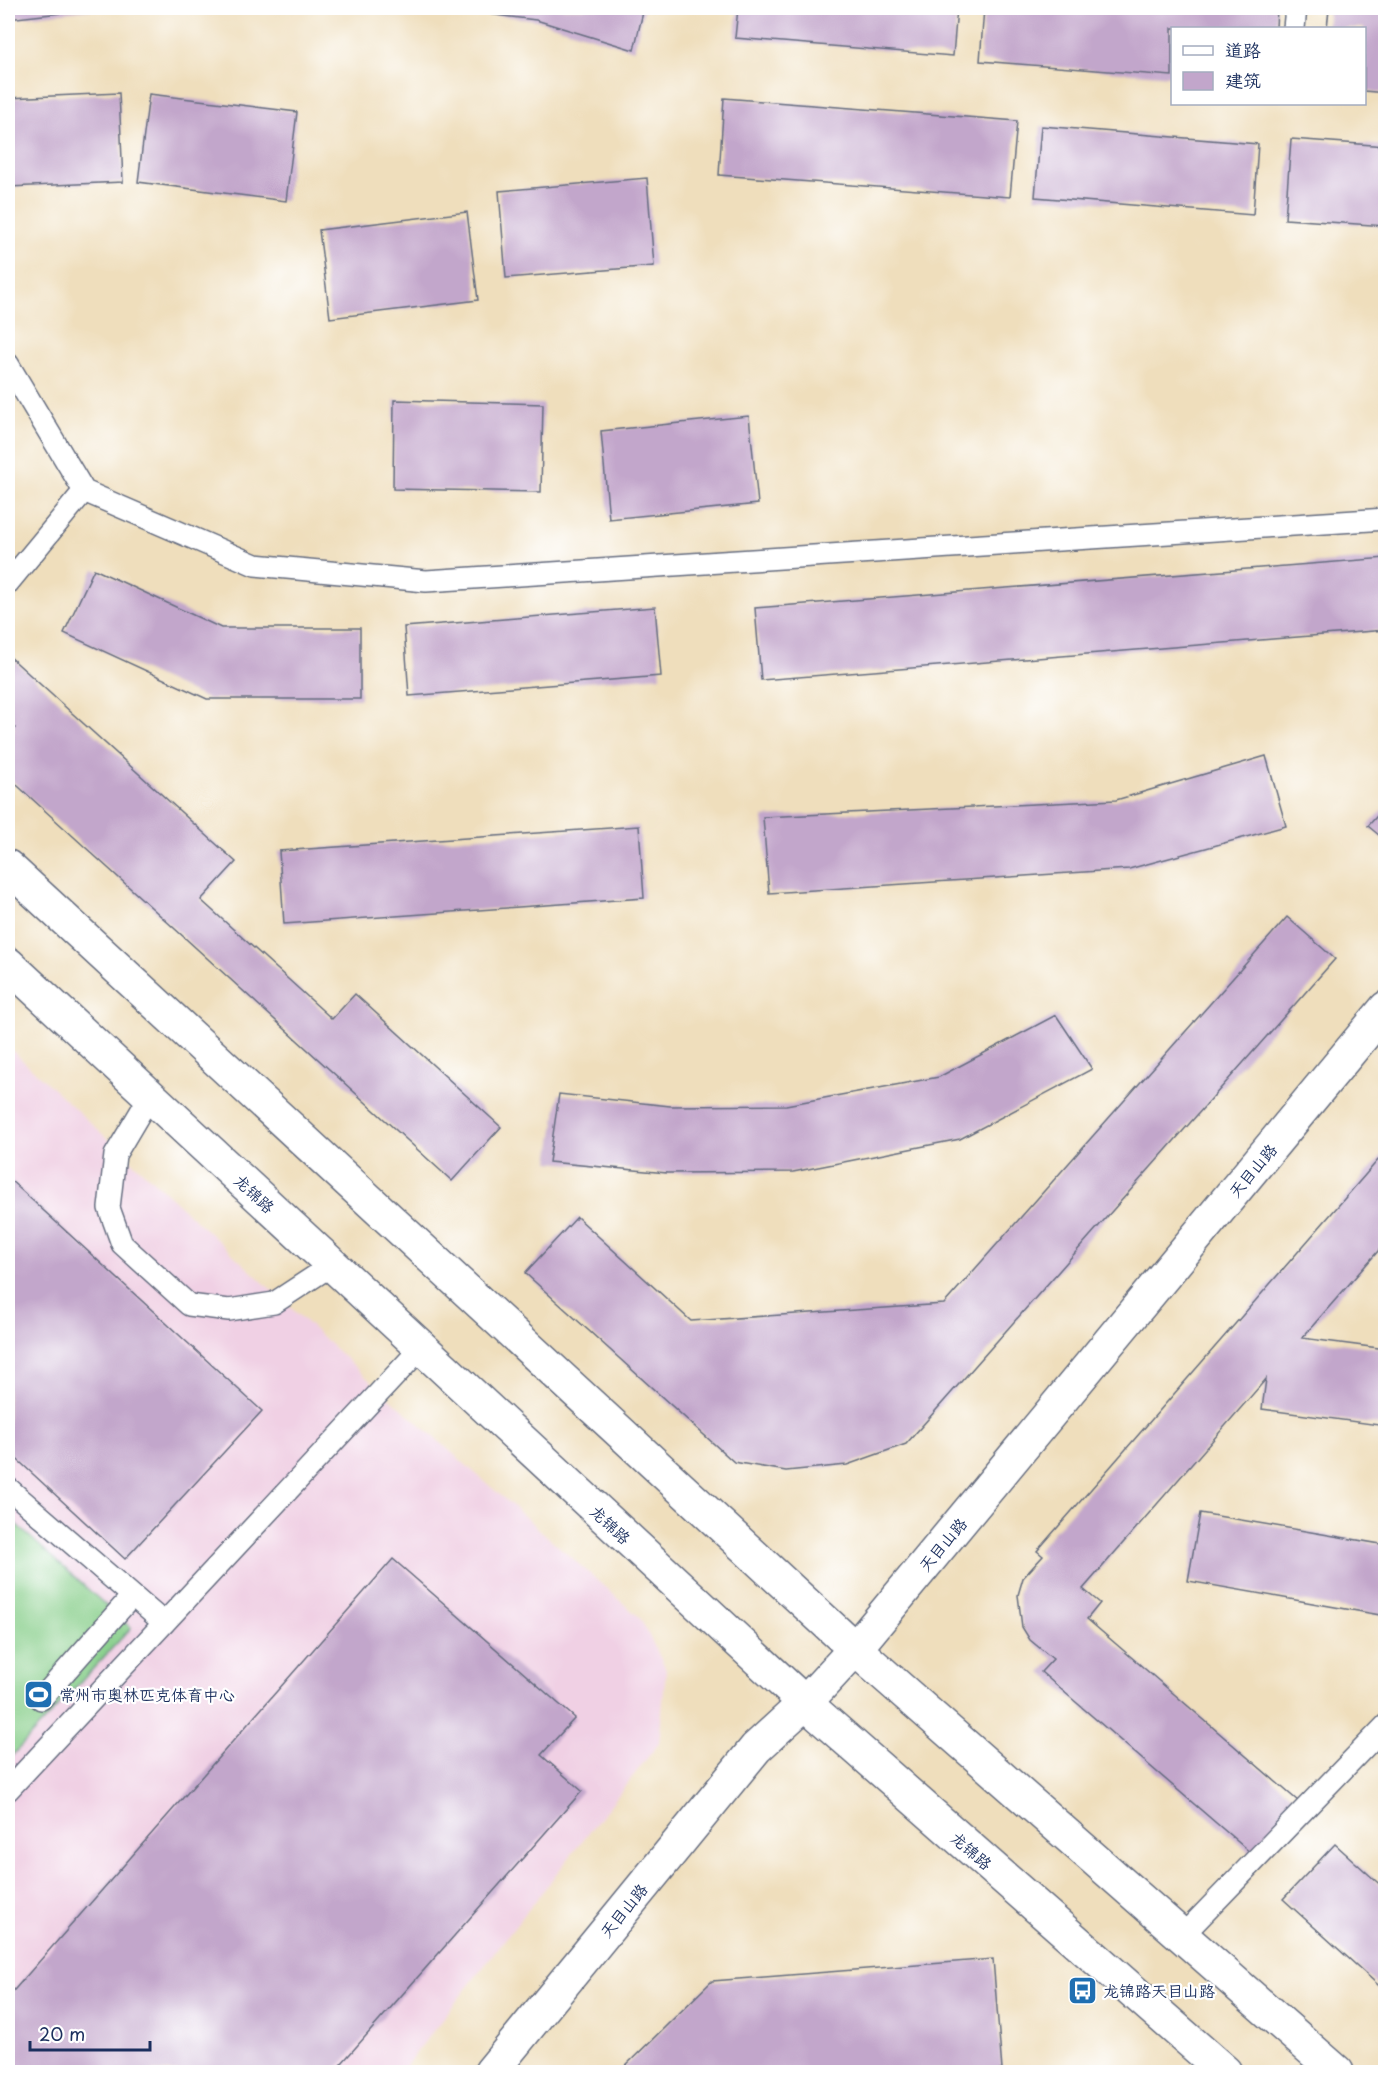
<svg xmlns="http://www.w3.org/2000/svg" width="1393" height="2080" viewBox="0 0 1393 2080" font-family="'Playpen Sans','LXGW WenKai TC',sans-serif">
<rect width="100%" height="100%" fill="#fff"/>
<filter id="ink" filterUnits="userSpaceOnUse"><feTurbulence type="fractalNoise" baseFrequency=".0167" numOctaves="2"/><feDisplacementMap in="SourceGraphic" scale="12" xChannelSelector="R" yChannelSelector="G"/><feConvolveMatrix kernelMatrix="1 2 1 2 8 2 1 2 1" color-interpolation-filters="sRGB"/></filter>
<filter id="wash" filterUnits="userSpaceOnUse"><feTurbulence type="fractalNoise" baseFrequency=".008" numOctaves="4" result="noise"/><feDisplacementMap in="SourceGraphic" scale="24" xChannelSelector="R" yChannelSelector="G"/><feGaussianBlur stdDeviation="1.35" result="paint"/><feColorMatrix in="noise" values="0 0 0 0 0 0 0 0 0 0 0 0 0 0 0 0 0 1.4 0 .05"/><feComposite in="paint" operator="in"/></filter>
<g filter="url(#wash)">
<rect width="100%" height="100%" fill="#efdebc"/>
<path fill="#f0d0e4" d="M8,1047L367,1378L640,1618L666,1669L659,1743L401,2072H8V1760L131,1628L8,1517Z"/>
<path fill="#86ce89" stroke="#507e74" stroke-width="1.5" d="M8,1517L131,1628L8,1760Z"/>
<g id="blocks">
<g fill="#c2a6cb">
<path d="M8,8H96V9L8,19Z"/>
<path d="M439,8H644L634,50L536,20Z"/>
<path d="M738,8H957L953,56L735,38Z"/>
<path d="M984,8H1277L1276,28H1172V76L980,61Z"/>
<path d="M1329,9L1386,13V93L1364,91V28H1327Z"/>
<path d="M119,93L123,182L8,187V98Z"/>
<path d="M149,94L297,112L286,201L138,182Z"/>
<path d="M724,98L1017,121L1010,197L719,175Z"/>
<path d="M1041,126L1258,144L1253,215L1035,197Z"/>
<path d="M1291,139L1386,146V226L1285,219Z"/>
<path d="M647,178L654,266L506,278L499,191Z"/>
<path d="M467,212L478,300L330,318L319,230Z"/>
<path d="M394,400L543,404L541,492L393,489Z"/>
<path d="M749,416L758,504L609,519L601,431Z"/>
<path d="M1386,558V630L761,680L755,608Z"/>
<path d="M94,569L221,628H360V699H207L64,633Z"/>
<path d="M655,607L661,676L409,696L404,627Z"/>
<path d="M8,655L236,862L201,900L332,1019L355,994L501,1127L452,1181L8,777V736L15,728L8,721Z"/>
<path d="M1266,756L1286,826L1129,869L769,893L763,817L1116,800Z"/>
<path d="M1386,806V841L1368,826Z"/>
<path d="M639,826L644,898L284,924L279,851Z"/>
<path d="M1287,917L1335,959L906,1444L847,1465L786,1471L734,1462L525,1273L577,1217L691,1321L944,1304Z"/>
<path d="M1056,1015L1092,1069L960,1139L793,1172L667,1173L549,1162L559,1094L670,1106L786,1105L939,1077Z"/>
<path d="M1386,1151V1242L1302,1338L1386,1349V1426L1262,1409L1266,1379L1083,1589L1100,1603L1087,1619L1298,1801L1252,1854L1041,1672L1053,1659L1030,1640L1022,1627L1018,1595L1023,1578L1043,1556L1037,1551Z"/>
<path d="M8,1178L262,1411L125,1559L8,1451Z"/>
<path d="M1200,1513L1386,1545V1616L1188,1581Z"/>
<path d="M393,1559L575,1718L541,1755L582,1791L334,2072H8V1997Z"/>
<path d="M1335,1844L1386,1890V1992L1283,1899Z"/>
<path d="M993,1959L1002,2070L619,2072L712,1981Z"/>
</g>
</g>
</g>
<g filter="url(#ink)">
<use href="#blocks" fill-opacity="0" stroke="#656c7f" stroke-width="1.5"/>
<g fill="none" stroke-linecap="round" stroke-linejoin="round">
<defs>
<g id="lane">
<path d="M1294,28L1296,8"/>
<path d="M8,364L84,491L255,565L426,581L1386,519"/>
<path d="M8,583L84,491"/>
<path d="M150,1096L115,1155L109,1208L122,1244L189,1305L229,1310L274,1303L332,1265"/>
<path d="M8,1488L164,1623"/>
<path d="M41,1699L132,1596"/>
<path d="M8,1790L421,1348"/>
<path d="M1182,1936L1386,1725"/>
</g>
<g id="secondary">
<path d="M8,867L855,1649L1337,2072"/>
<path d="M8,964L805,1703L1225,2072"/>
<path d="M491,2072L756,1748L805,1703L855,1649L1386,1008"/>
</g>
</defs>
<use href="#lane" stroke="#656c7f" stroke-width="24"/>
<use href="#secondary" stroke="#656c7f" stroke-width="36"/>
<use href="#lane" stroke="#fff" stroke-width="21"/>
<use href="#secondary" stroke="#fff" stroke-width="33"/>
</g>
</g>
<defs>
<symbol id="stadium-square" viewBox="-11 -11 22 22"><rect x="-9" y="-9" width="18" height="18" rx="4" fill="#1f6fb2" stroke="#fff"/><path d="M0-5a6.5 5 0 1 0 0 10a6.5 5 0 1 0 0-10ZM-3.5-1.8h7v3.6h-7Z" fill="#fff"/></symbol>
<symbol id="bus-square" viewBox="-11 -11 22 22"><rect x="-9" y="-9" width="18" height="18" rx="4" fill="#1f6fb2" stroke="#fff"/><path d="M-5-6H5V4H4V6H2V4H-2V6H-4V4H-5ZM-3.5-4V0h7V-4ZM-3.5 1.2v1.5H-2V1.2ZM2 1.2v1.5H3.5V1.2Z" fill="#fff"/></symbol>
</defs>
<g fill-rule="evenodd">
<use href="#stadium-square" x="22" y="1678" width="33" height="33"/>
<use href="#bus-square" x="1066" y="1974" width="33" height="33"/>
</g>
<g text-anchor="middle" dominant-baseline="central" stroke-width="4.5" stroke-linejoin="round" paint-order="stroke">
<g font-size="16" fill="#1b2f5e" stroke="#fff">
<text transform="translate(1252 1170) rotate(-50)">天目山路</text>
<text transform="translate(255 1193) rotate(43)">龙锦路</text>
<text transform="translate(611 1524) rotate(43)">龙锦路</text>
<text transform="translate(942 1544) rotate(-50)">天目山路</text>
<text transform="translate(972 1850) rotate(41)">龙锦路</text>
<text transform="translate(623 1910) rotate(-51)">天目山路</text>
</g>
<g font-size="16" fill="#1b2f5e" stroke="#fff" text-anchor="start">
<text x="59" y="1694">常州市奥林匹克体育中心</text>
<text x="1103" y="1990">龙锦路天目山路</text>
</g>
</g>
<rect width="1393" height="2080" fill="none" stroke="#fff" stroke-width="30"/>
<rect x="1171" y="27" width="195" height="78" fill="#ffffff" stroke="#a4acbf" stroke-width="1.5"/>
<rect x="1183" y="46" width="30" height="9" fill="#ffffff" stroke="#a4acbf" stroke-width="1.5"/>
<text x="1225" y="57" font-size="18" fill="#1b2f5e">道路</text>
<rect x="1183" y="72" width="30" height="18" fill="#c2a6cb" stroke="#a4acbf" stroke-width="1.5"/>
<text x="1225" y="87" font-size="18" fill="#1b2f5e">建筑</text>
<path d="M30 2041v9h120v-9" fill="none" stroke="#1b2f5e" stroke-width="3"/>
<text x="39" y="2041" font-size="18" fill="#1b2f5e" stroke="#ffffff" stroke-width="4.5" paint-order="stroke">20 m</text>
</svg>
